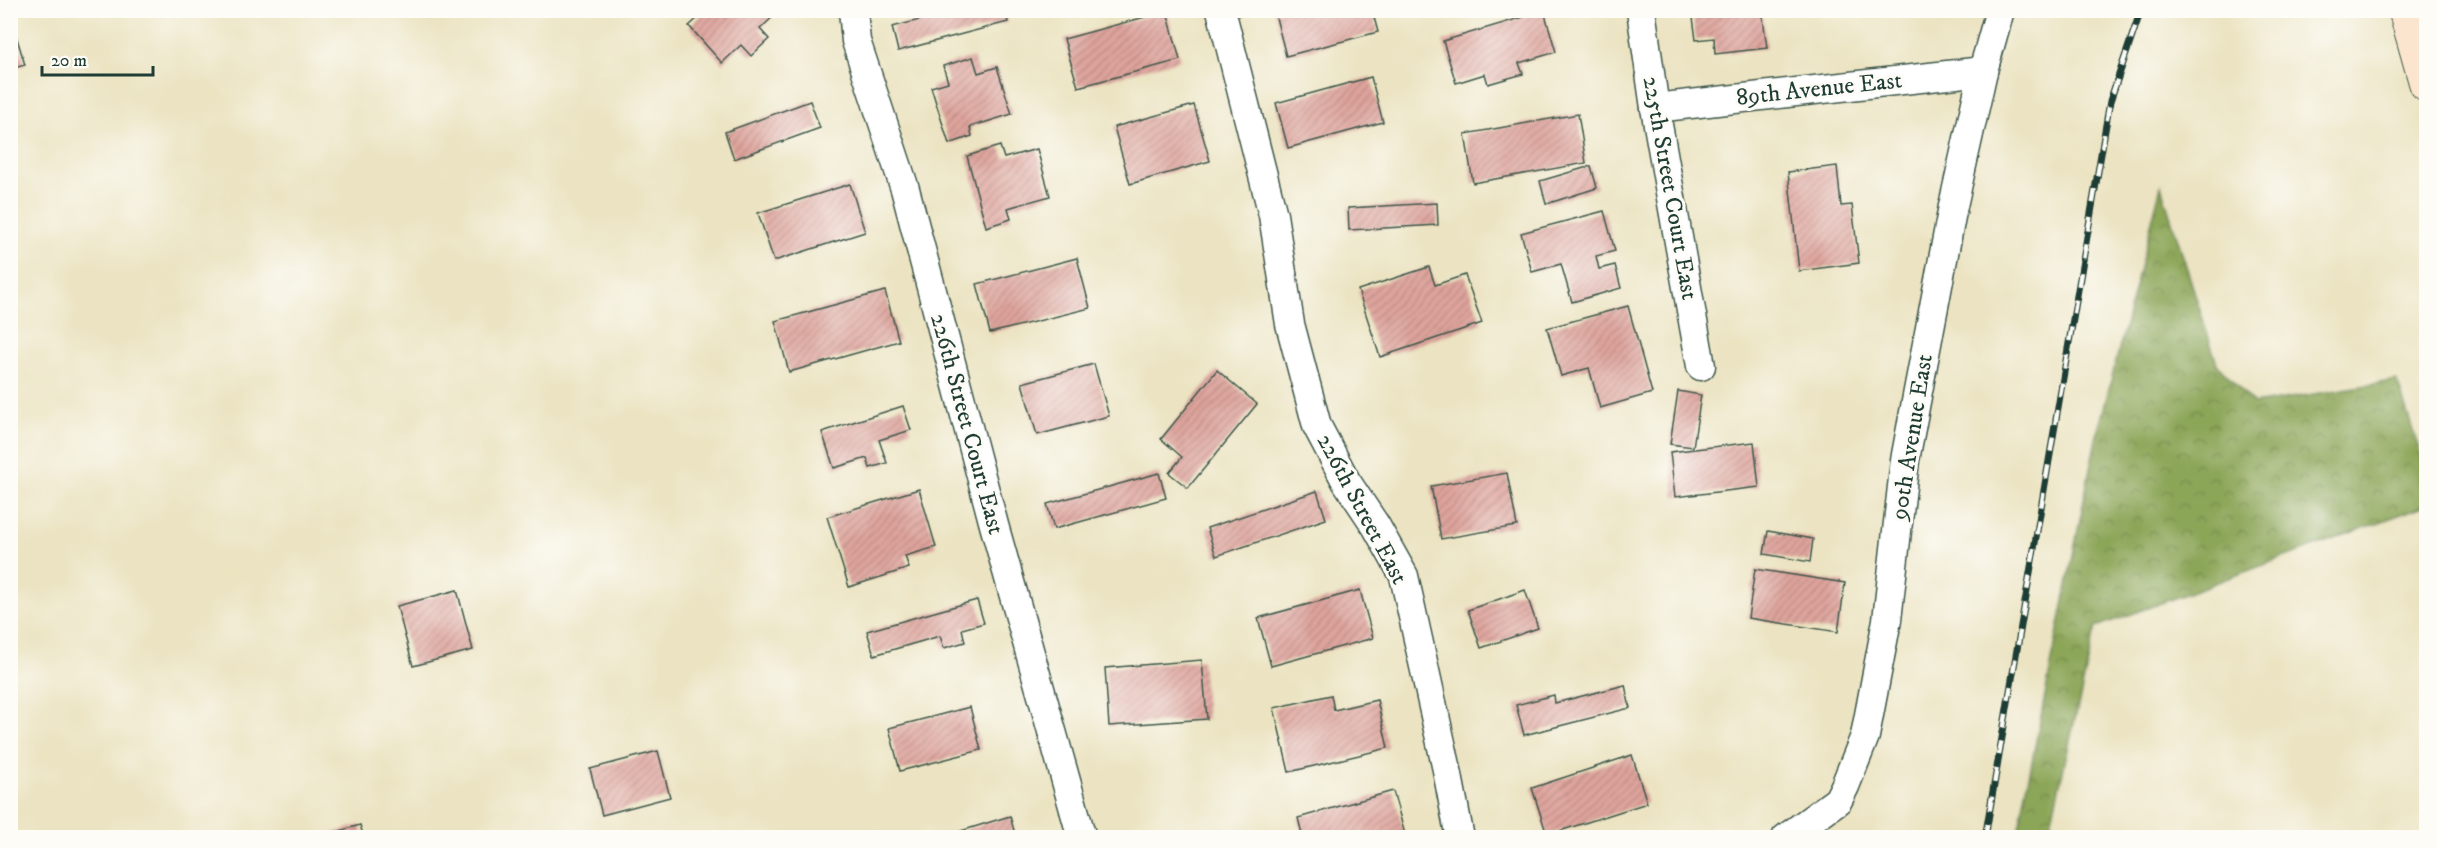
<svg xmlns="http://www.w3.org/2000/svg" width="2437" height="848" viewBox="0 0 2437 848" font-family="'IM FELL DW Pica',serif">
<defs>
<pattern id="forest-crowns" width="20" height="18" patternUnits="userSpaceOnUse" patternTransform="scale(1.5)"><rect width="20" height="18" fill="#8ca658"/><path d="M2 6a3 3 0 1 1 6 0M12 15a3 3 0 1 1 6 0" fill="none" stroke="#72884a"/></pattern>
<pattern id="building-hatch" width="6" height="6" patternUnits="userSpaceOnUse" patternTransform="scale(1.5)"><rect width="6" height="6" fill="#dfa49d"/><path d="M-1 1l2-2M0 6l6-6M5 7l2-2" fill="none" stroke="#b48781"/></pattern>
</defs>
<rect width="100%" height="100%" fill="#fdfcf7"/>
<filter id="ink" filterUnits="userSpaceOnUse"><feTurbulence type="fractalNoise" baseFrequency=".0167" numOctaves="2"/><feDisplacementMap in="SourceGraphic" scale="12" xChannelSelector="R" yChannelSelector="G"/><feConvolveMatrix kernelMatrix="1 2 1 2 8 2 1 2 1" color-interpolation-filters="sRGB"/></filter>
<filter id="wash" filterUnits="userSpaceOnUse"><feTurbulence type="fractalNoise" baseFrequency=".008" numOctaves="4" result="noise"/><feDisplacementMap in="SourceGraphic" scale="24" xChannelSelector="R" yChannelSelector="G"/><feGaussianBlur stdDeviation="1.35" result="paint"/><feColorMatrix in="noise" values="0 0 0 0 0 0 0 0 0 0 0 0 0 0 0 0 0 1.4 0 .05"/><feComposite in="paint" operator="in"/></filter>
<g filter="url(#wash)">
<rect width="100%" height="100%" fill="#ebe3c1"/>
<path fill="url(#forest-crowns)" stroke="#567246" stroke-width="1.5" d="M2161,186L2217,364L2254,404L2397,380L2426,472V505L2096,627L2051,823L2053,837H2017L2096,439Z"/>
<g id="blocks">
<g fill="url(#building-hatch)">
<path d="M695,10H780L760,29L769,39L751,56L741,45L722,63L689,26L700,16Z"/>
<path d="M918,10H946L947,14L959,10H1005L1008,22L898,51L892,27L920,20Z"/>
<path d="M1274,10H1372L1378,32L1286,56Z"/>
<path d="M1692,10H1762L1767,48L1715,54L1714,38L1696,40Z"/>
<path d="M1167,11L1180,60L1078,87L1064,39Z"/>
<path d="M1544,11L1556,52L1519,63L1523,74L1488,84L1485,74L1456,83L1443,41Z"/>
<path d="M10,15L25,65L10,69Z"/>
<path d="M973,57L978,73L997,67L1012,114L970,127L972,136L949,144L931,87L948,82L943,66Z"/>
<path d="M1371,77L1383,122L1288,148L1276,103Z"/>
<path d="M810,101L820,128L734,159L725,132Z"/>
<path d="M1194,105L1210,161L1130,184L1114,127Z"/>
<path d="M1578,114L1586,163L1473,183L1465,134Z"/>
<path d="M1000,146L1004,158L1037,149L1050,196L1008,208L1011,219L986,227L967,156Z"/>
<path d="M1591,166L1597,188L1546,204L1540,181Z"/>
<path d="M1837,166L1841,206L1852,205L1859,263L1799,271L1788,172Z"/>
<path d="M850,184L865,232L774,261L758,213Z"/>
<path d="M1437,203L1438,225L1349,230L1348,208Z"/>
<path d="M1604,211L1615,251L1596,256L1599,269L1615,265L1621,288L1572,302L1561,264L1532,272L1521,233Z"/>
<path d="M1077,258L1090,308L990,333L977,284Z"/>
<path d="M1429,267L1435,285L1465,275L1482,323L1380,357L1358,290Z"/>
<path d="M885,291L899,341L789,372L775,321Z"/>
<path d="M1628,306L1652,393L1600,408L1589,368L1561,376L1547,328Z"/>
<path d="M1094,364L1109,416L1037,435L1022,383Z"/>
<path d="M1217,370L1257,404L1188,488L1169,473L1182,457L1161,439Z"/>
<path d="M1678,391L1701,395L1693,447L1670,444Z"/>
<path d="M903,406L911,430L879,440L887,463L870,468L867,458L834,468L822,432Z"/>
<path d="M1754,442L1759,487L1675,497L1670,452Z"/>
<path d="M1159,473L1166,498L1054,529L1047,504Z"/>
<path d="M1507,473L1517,526L1441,539L1431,486Z"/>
<path d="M919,489L936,547L905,556L909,568L849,587L827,517Z"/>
<path d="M1317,491L1326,519L1216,556L1207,528Z"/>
<path d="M1768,531L1813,539L1810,562L1764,554Z"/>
<path d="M1755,569L1845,583L1838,632L1748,618Z"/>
<path d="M457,590L473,650L413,666L397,606Z"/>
<path d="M1360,590L1373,638L1271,666L1258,618Z"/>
<path d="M1525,590L1538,628L1481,648L1468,610Z"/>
<path d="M977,600L984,623L962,629L965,642L944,648L940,636L874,655L867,631Z"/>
<path d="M1202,660L1207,719L1109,726L1105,668Z"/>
<path d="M1625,685L1630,708L1524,735L1516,705L1554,695L1555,703Z"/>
<path d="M1331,695L1334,710L1377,700L1388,748L1289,772L1274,708Z"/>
<path d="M970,707L981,750L900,771L889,728Z"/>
<path d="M658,751L670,797L602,815L590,769Z"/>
<path d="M1632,755L1647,803L1547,835L1532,788Z"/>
<path d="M1393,791L1406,838H1303L1298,818Z"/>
<path d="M1010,816L1016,838H941V837Z"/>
<path d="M360,825L364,838H319V837Z"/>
</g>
</g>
</g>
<g filter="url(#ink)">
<use href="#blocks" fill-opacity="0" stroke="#3e5649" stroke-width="1.5"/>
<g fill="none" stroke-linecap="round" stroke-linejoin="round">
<defs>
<g id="minor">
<path d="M853,10L856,41L905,189L994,525L1082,838"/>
<path d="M1221,10L1273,215L1290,324L1317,426L1346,481L1376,526L1404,576L1447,770L1459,833"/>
<path d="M1641,10L1655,108L1701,366"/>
<path d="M1655,108L1983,71"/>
<path d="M1786,838L1838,800L1845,786L1865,736L1887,620L1905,460L1953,206L1983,71L2000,10"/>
</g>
<path id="secondary" d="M2405,10L2426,84"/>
</defs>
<use href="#minor" stroke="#3e5649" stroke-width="31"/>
<use href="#secondary" stroke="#3e5649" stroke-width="35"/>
<use href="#minor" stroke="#fff" stroke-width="28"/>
<use href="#secondary" stroke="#fbe5cf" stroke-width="33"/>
<defs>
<path id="rail" d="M1985,838L2110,101L2141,10"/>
</defs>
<use href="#rail" stroke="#1f3d34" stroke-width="7"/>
<use href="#rail" stroke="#fdfcf7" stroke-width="4.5" stroke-dasharray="14" stroke-linecap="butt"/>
</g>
</g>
<g text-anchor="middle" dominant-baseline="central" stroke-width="6" stroke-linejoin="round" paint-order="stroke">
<g font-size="24" fill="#1f3d34" stroke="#fdfcf7">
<text transform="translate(1819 89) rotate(-6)">89th Avenue East</text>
<text transform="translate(1670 188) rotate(80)">225th Street Court East</text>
<text transform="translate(967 424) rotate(75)">226th Street Court East</text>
<text transform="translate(1912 437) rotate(-81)">90th Avenue East</text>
<text transform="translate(1362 509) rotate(62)">226th Street East</text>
</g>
</g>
<rect width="2437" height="848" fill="none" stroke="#fdfcf7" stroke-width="36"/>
<path d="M42 66v9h111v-9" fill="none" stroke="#1f3d34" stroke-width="3"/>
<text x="51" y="66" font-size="18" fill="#1f3d34" stroke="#fdfcf7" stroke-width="4.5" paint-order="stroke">20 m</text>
</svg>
